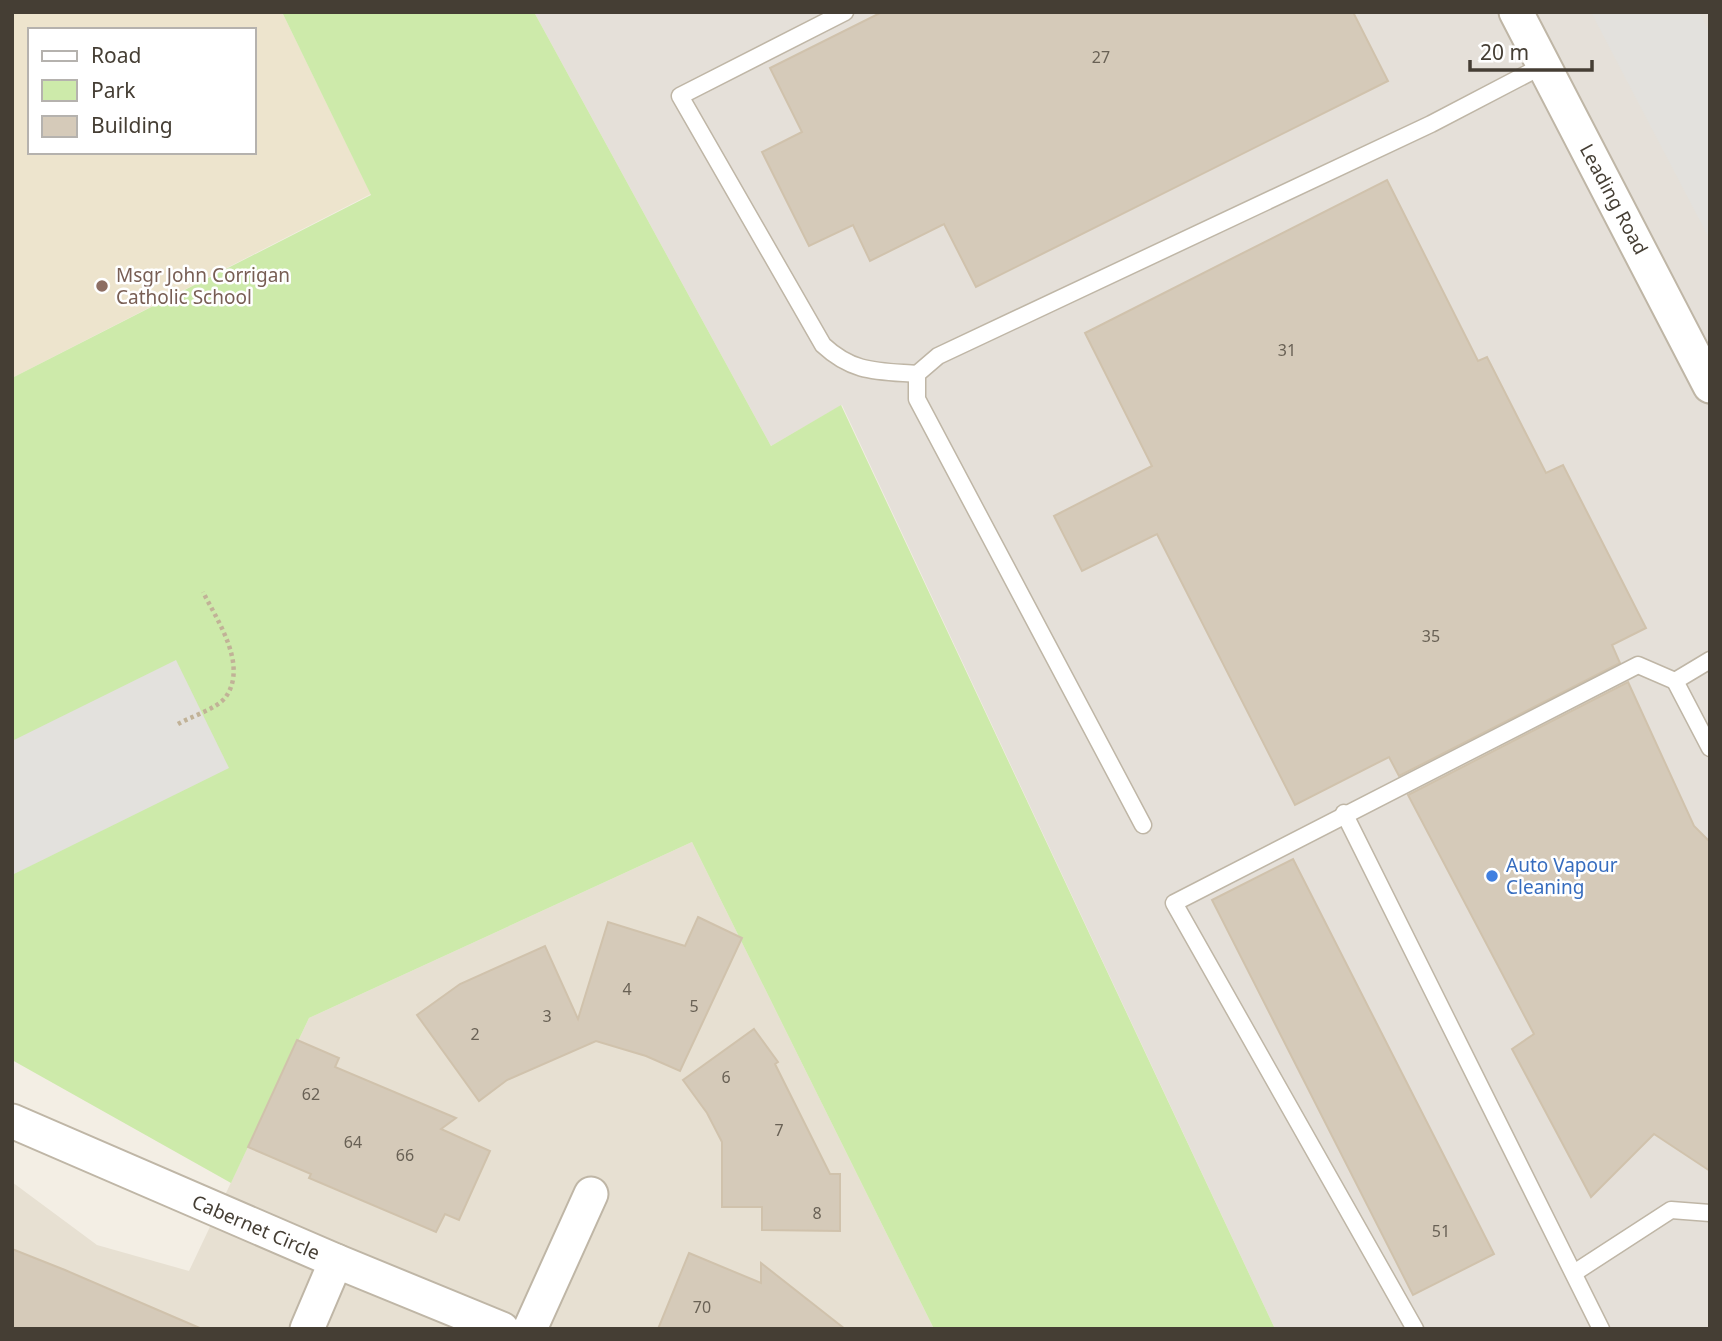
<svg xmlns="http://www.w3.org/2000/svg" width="1722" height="1341" viewBox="0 0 1722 1341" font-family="'Noto Sans',sans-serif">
<rect width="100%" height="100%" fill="#f3eee4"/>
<path fill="#e7e0d2" d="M692,842L934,1329H12V1182L97,1245L189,1271L309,1018Z"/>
<path fill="#e5e0d9" d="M534,12H1710V1329H1275L842,405L771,446Z"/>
<path fill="#ede4cd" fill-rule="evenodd" d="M12,12H282L371,194L12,378ZM30,30H254V152H30Z"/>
<path fill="#cdeaaa" d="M282,12H534L771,446L841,405L1275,1329H934L692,842L309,1018L231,1183L12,1060V378L371,195Z"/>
<g fill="#e3e1dd">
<path d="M1591,12H1699L1710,33V240Z"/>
<path d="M176,660L229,768L12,875V741Z"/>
</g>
<g fill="#d5cab9" stroke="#d0c2ac" stroke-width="2">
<path d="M882,12H1353L1388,81L976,287L944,224L870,261L853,225L809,246L762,152L802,132L770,68Z"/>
<path d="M1387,180L1478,361L1487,357L1546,473L1563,465L1646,628L1612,645L1620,663L1399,776L1389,757L1295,805L1157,534L1082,571L1054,516L1152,466L1085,333Z"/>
<path d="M1628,682L1694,826L1710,842V1171L1654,1134L1591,1197L1512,1049L1534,1034L1408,795Z"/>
<path d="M1293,859L1494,1254L1413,1295L1212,900Z"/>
<path d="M698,917L742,938L680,1071L646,1056L596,1041L507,1080L479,1101L417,1015L460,984L545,946L578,1019L608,922L685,946Z"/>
<path d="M754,1029L778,1062L775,1064L830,1174H840V1231L762,1230V1207H722V1142L707,1113L683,1080Z"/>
<path d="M297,1040L339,1058L335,1067L456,1118L441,1129L490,1151L459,1220L445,1214L436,1232L309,1178L311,1174L248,1147Z"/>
<path d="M12,1249L65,1270L202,1329H12Z"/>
<path d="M689,1253L761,1283V1263L845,1329H658Z"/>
</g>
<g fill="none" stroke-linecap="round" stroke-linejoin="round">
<defs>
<g id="service">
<path d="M845,12L680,96L823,345C853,373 877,371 917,374"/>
<path d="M1710,660L1675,681L1710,748"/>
<path d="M1344,813L1601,1329"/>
<path d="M1143,825L917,399V374L938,356L1431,124L1544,65"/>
<path d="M1574,1273L1671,1210L1710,1213"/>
<path d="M1415,1329L1174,903L1638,665L1675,681"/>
</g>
<g id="minor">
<path d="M1516,12L1710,386"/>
<path d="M12,1121L336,1261L502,1329"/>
<path d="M307,1329L336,1261"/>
<path d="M530,1329L591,1194"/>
</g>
</defs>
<use href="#service" stroke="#bfb6a6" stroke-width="19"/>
<use href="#minor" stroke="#bfb6a6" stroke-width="37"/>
<path stroke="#c1b297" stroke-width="4.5" stroke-dasharray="3.5 3.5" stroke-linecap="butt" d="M178,724C190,717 216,709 225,698C249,666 217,620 203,592"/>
<use href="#service" stroke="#fff" stroke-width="16"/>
<use href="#minor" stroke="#fff" stroke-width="33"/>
</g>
<circle fill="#8d6e63" stroke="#fff" stroke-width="2.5" cx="102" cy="286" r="7"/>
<circle fill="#3f7fe0" stroke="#fff" stroke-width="2.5" cx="1492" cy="876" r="7"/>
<g text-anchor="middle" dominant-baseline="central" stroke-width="5" stroke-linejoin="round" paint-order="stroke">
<g font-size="16" fill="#696155">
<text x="1101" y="57">27</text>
<text x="1287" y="350">31</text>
<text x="1431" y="636">35</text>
<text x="627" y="989">4</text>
<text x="694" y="1006">5</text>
<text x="547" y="1016">3</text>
<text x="475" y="1034">2</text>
<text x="726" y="1077">6</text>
<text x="311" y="1094">62</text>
<text x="779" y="1130">7</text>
<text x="353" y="1142">64</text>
<text x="405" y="1155">66</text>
<text x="817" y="1213">8</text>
<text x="1441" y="1231">51</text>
<text x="702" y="1307">70</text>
</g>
<g font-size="19" fill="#453e34" stroke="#fff">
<text transform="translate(1614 199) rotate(62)">Leading Road</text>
<text transform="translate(256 1227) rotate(23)">Cabernet Circle</text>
</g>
<g font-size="19" fill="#785e54" stroke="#fff" text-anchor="start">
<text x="116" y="275">Msgr John Corrigan<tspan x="116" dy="22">Catholic School</tspan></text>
</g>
<g font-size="19" fill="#366cbe" stroke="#fff" text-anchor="start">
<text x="1506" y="865">Auto Vapour<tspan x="1506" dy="22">Cleaning</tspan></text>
</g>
</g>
<rect width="1722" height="1341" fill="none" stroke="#453e34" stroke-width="28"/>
<rect x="28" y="28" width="228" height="126" fill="#ffffff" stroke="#b5b2ae" stroke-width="2"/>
<rect x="42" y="51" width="35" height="10" fill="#ffffff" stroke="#b5b2ae" stroke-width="2"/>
<text x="91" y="63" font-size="21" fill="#453e34">Road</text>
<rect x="42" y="80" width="35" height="21" fill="#cdeaaa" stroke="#b5b2ae" stroke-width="2"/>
<text x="91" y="98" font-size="21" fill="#453e34">Park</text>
<rect x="42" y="116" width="35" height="21" fill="#d5cab9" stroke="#b5b2ae" stroke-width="2"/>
<text x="91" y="133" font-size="21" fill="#453e34">Building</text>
<path d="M1470 60v10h122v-10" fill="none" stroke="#453e34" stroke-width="3.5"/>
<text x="1480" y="60" font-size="21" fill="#453e34" stroke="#ffffff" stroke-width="5" paint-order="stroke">20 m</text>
</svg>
